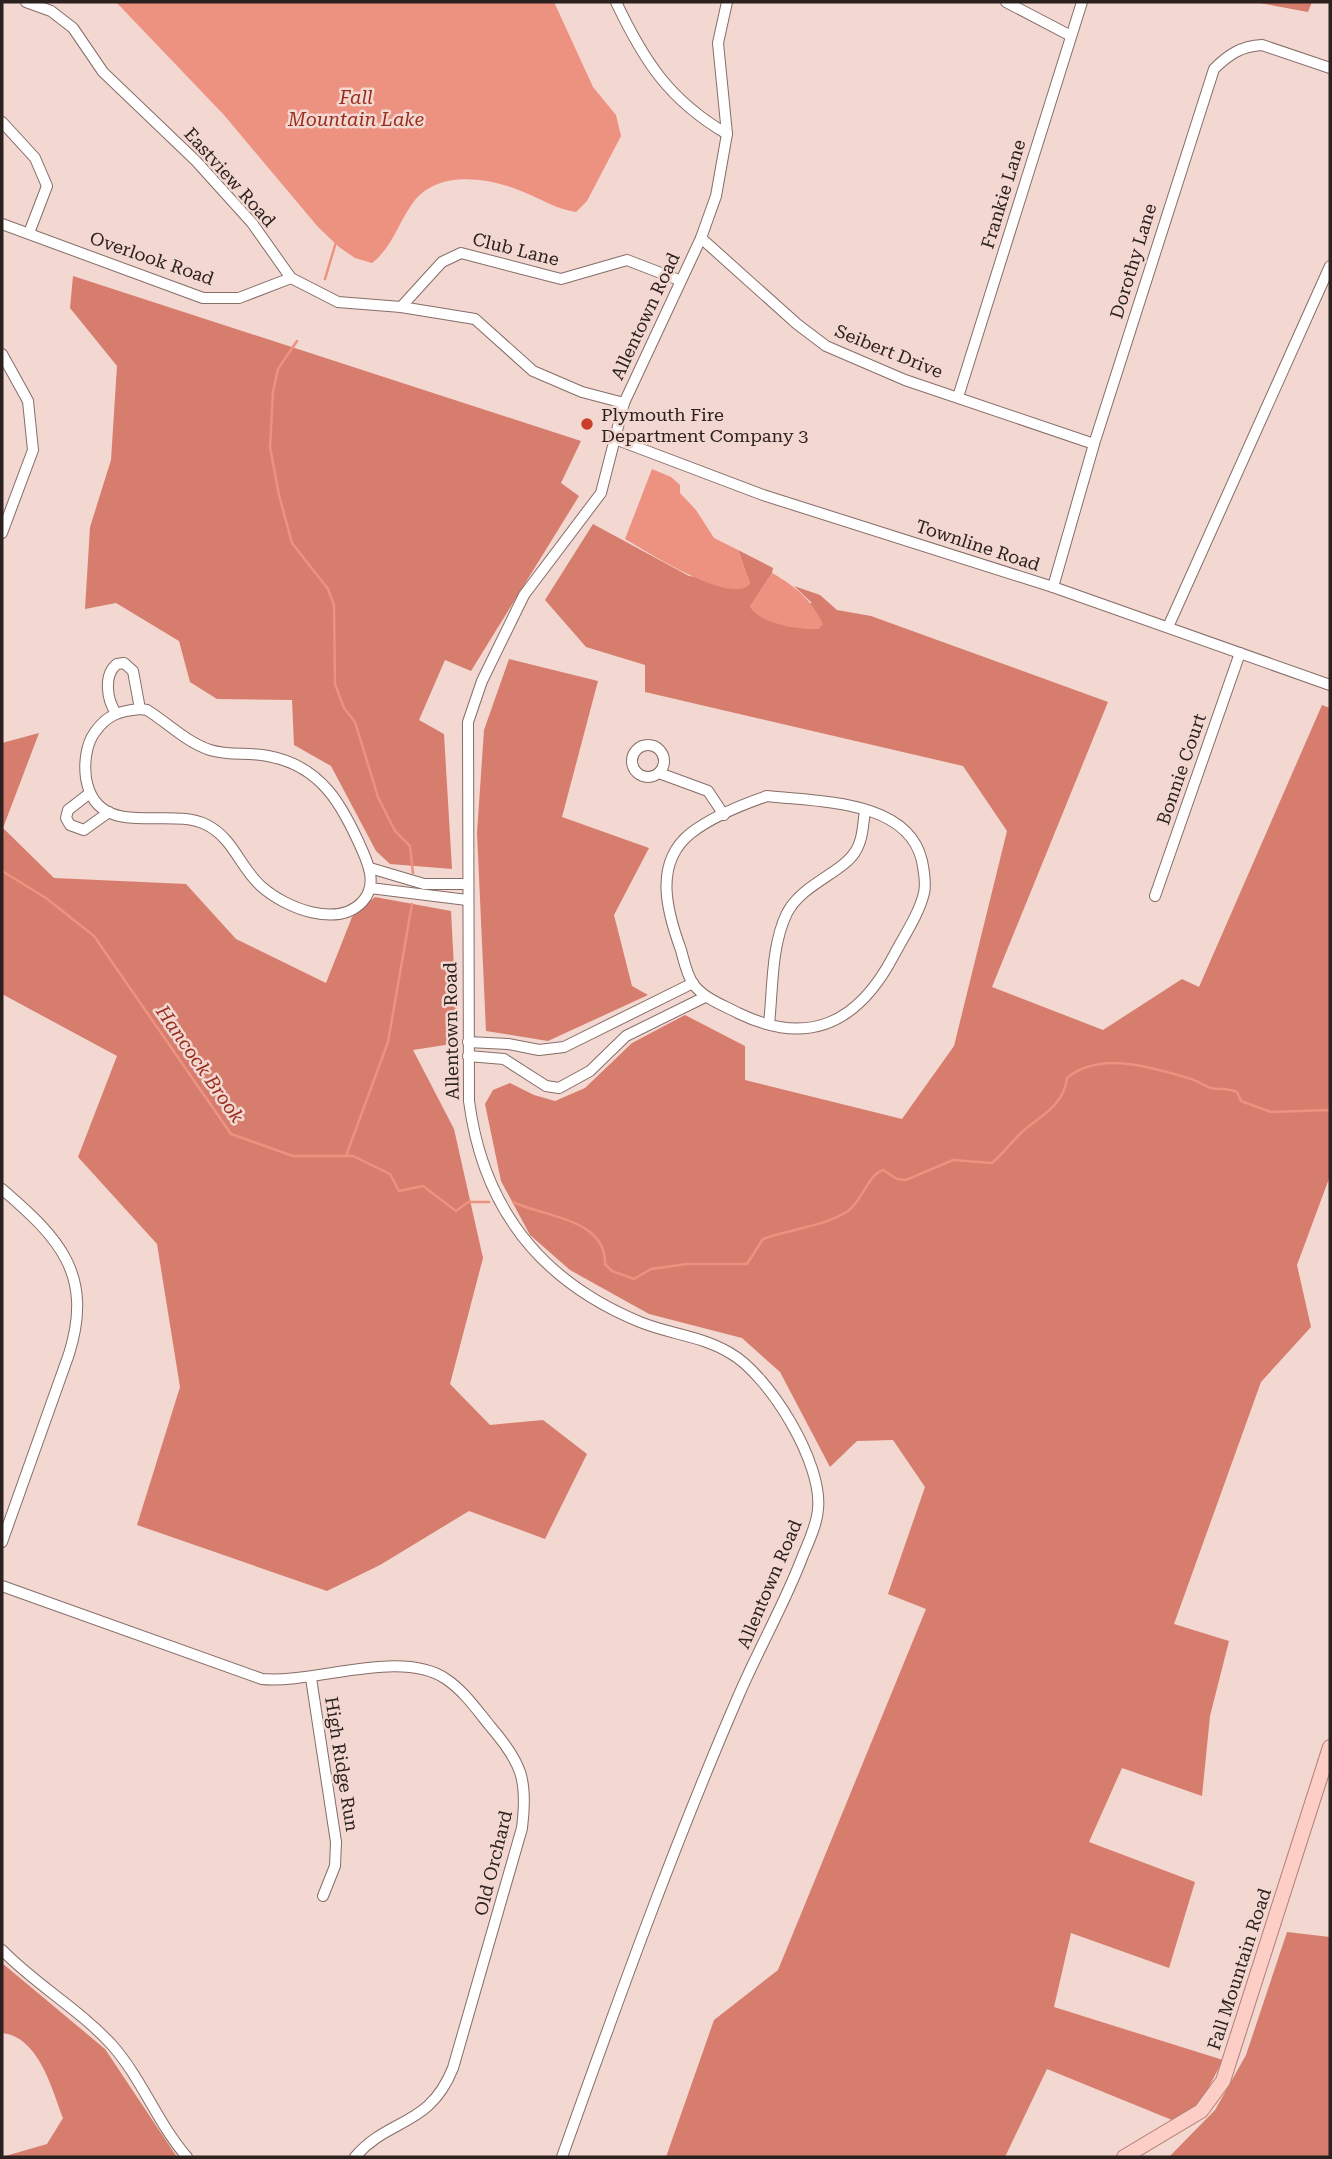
<svg xmlns="http://www.w3.org/2000/svg" width="1332" height="2159" viewBox="0 0 1332 2159" font-family="'Roboto Serif',serif">
<rect width="100%" height="100%" fill="#f3d7d1"/>
<g fill="#d77d6d">
<path d="M1254,2H1312L1308,12Z"/>
<path d="M73,276L581,441L561,483L579,496L471,671L445,660L419,720L444,734L452,869L390,864L376,851L331,766L294,745L292,700L217,699L190,682L179,641L116,603L85,609L90,527L111,460L117,366L70,308Z"/>
<path d="M593,524L689,576L750,584L738,550L773,568L772,573L750,607L812,603L794,586L820,595L837,610L871,616L1108,702L992,987L1103,1030L1182,979L1199,987L1322,705L1330,708V1176L1297,1265L1311,1327L1261,1382L1174,1624L1229,1641L1210,1716L1202,1796L1122,1768L1089,1842L1195,1882L1169,1968L1071,1933L1054,2007L1223,2060L1200,2104L1172,2120L1047,2069L1005,2157H666L714,2020L778,1970L926,1609L888,1594L925,1487L893,1440L857,1441L830,1467L780,1372L742,1338L649,1314L570,1270L530,1235L501,1181L485,1104L493,1090L510,1083L534,1095L555,1101L585,1088L632,1043L685,1015L745,1046V1080L902,1119L954,1046L1007,831L963,766L645,692V665L586,647L545,600Z"/>
<path d="M509,659L598,681L562,817L649,848L614,915L632,986L648,995L548,1041L486,1031L477,833L484,730Z"/>
<path d="M39,733L3,828L54,878L186,884L236,939L326,983L352,917L375,897L451,911L458,1043L413,1050L454,1129L483,1258L450,1384L490,1425L543,1420L587,1454L545,1539L469,1511L380,1565L327,1591L137,1525L180,1387L157,1244L78,1157L117,1056L2,994V743Z"/>
<path d="M1287,1932L1330,1937V2157H1169L1215,2110L1246,2055Z"/>
<path d="M2,1963L105,2049L177,2157H2L47,2144L63,2118C52,2089 39,2037 2,2033Z"/>
</g>
<g fill="#ed9181">
<path d="M116,2H554L593,87L616,115L621,136L587,201L576,212C556,209 543,200 526,193C492,178 441,169 415,200C399,220 393,247 372,263L355,258L339,247L318,227L224,115Z"/>
<path d="M652,469L671,477L680,485V493L696,510L714,538L738,550L750,584C731,606 646,551 625,539Z"/>
<path d="M772,573C796,587 811,599 823,624L819,629C799,630 762,625 750,607Z"/>
</g>
<g fill="none" stroke-linecap="round" stroke-linejoin="round">
<g stroke="#ed9181" stroke-width="2.5">
<path d="M325,279L336,242"/>
<path d="M297,341L278,369L273,392L270,447L279,495L292,543L328,589L334,605L335,684L344,708L355,722L378,797L395,831L410,846L413,873"/>
<path d="M2,871L46,898L94,936L231,1134L293,1156H353L390,1174L399,1191L423,1186L456,1211L468,1202H489"/>
<path d="M346,1156L388,1042L412,904"/>
<path d="M513,1202C544,1217 606,1218 605,1264L612,1271L634,1279L651,1269L687,1264H747L763,1239C790,1229 823,1227 848,1211C863,1200 867,1176 883,1170L897,1179L906,1180L953,1160L992,1163C1004,1153 1012,1141 1023,1131C1042,1115 1064,1105 1067,1078C1101,1050 1155,1068 1191,1079C1198,1081 1204,1086 1211,1088C1221,1090 1227,1088 1237,1092L1241,1101L1271,1112L1330,1110"/>
</g>
<defs>
<g id="minor">
<path d="M26,2L51,11L73,28L103,72L196,161L252,223L291,278L338,302L401,307L475,319L533,371L582,392L624,403"/>
<path d="M616,2C644,61 669,100 727,134"/>
<path d="M1006,2L1071,36"/>
<path d="M2,122L35,158L47,186L29,233"/>
<path d="M2,224L203,298H239L291,278"/>
<path d="M701,238L797,324L826,346L905,380L1094,444"/>
<path d="M401,307L442,262L461,253L561,279L627,260L679,280"/>
<path d="M2,354L28,401L33,450L2,533"/>
<path d="M958,397L1082,2"/>
<path d="M615,439L763,495L1053,587L1330,685"/>
<path d="M1053,587L1094,444L1214,69C1228,55 1241,46 1262,45L1330,68"/>
<path d="M1168,627L1330,266"/>
<path d="M140,709L147,710C168,723 186,742 210,750C229,756 248,752 268,756C322,766 343,806 363,852C370,868 376,886 363,901C338,929 286,908 262,887C240,868 234,839 207,825C169,805 96,842 86,778C84,763 86,744 95,732C107,715 119,711 140,709Z"/>
<path d="M116,713C107,700 103,675 117,664L124,663L133,671L140,709"/>
<circle cx="648" cy="761" r="16"/>
<path d="M659,773L708,791L724,815"/>
<path d="M90,793L68,810L66,818L70,825L84,830L109,812"/>
<path d="M767,796C817,802 908,799 922,861C924,871 926,884 924,893C919,914 904,936 894,955C859,1022 810,1048 738,1013C723,1005 705,999 694,985C687,976 684,961 681,950C667,912 653,863 691,833C713,816 741,805 767,796Z"/>
<path d="M370,868L424,884H467"/>
<path d="M370,888L467,900"/>
<path d="M1155,896L1240,653"/>
<path d="M769,1024C773,988 771,946 787,913C802,884 842,873 855,852C863,840 863,824 865,810"/>
<path d="M468,1042L508,1044L539,1050L564,1047L693,983"/>
<path d="M468,1056L504,1059L546,1086L559,1088L590,1071L626,1036L705,997"/>
<path d="M2,1189C59,1238 94,1274 69,1354L2,1542"/>
<path d="M2,1586L262,1679C315,1684 401,1648 446,1679C464,1691 477,1710 490,1726C522,1763 528,1780 522,1828L453,2068C429,2128 389,2117 355,2157"/>
<path d="M311,1678L336,1842L335,1866L323,1896"/>
<path d="M2,1950C36,1985 79,2009 112,2045C142,2079 158,2124 187,2157"/>
<path d="M562,2157C617,2003 673,1847 738,1697C758,1650 784,1605 802,1558C808,1543 817,1525 818,1509C823,1463 769,1375 730,1353C702,1336 669,1334 640,1322C540,1281 483,1208 469,1101L468,722L482,681L524,595L601,493L624,403L701,238L716,196L727,134L718,43L727,2"/>
</g>
<path id="major" d="M1124,2157L1201,2111L1223,2081L1330,1747"/>
</defs>
<use href="#minor" stroke="#866d68" stroke-width="12"/>
<use href="#major" stroke="#b27d73" stroke-width="16"/>
<use href="#minor" stroke="#fff" stroke-width="10"/>
<use href="#major" stroke="#fdcec6" stroke-width="14"/>
</g>
<circle fill="#c93d2a" stroke="#f3d7d1" stroke-width="2.5" cx="587" cy="424" r="7"/>
<g text-anchor="middle" dominant-baseline="central" stroke-width="5" stroke-linejoin="round" paint-order="stroke">
<g font-size="18" fill="#2b211f" stroke="#f3d7d1">
<text transform="translate(230 177) rotate(48)">Eastview Road</text>
<text transform="translate(1003 194) rotate(-73)">Frankie Lane</text>
<text transform="translate(516 249) rotate(14)">Club Lane</text>
<text transform="translate(152 258) rotate(19)">Overlook Road</text>
<text transform="translate(1133 261) rotate(-73)">Dorothy Lane</text>
<text transform="translate(645 316) rotate(-65)">Allentown Road</text>
<text transform="translate(889 351) rotate(22)">Seibert Drive</text>
<text transform="translate(978 545) rotate(18)">Townline Road</text>
<text transform="translate(1181 769) rotate(-71)">Bonnie Court</text>
<text transform="translate(451 1031) rotate(-91)">Allentown Road</text>
<text transform="translate(769 1584) rotate(-67)">Allentown Road</text>
<text transform="translate(342 1764) rotate(81)">High Ridge Run</text>
<text transform="translate(493 1863) rotate(-76)">Old Orchard</text>
<text transform="translate(1239 1969) rotate(-72)">Fall Mountain Road</text>
</g>
<g font-size="18" fill="#2b211f" stroke="#f3d7d1" text-anchor="start">
<text x="601" y="414">Plymouth Fire<tspan x="601" dy="21">Department Company 3</tspan></text>
</g>
<g font-size="19" font-style="italic" fill="#982d1e" stroke="#f3d7d1">
<text x="356" y="97">Fall<tspan x="356" dy="22">Mountain Lake</tspan></text>
<text transform="translate(200 1064) rotate(55)">Hancock Brook</text>
</g>
</g>
<rect width="1332" height="2159" fill="none" stroke="#2b211f" stroke-width="7"/>
</svg>
